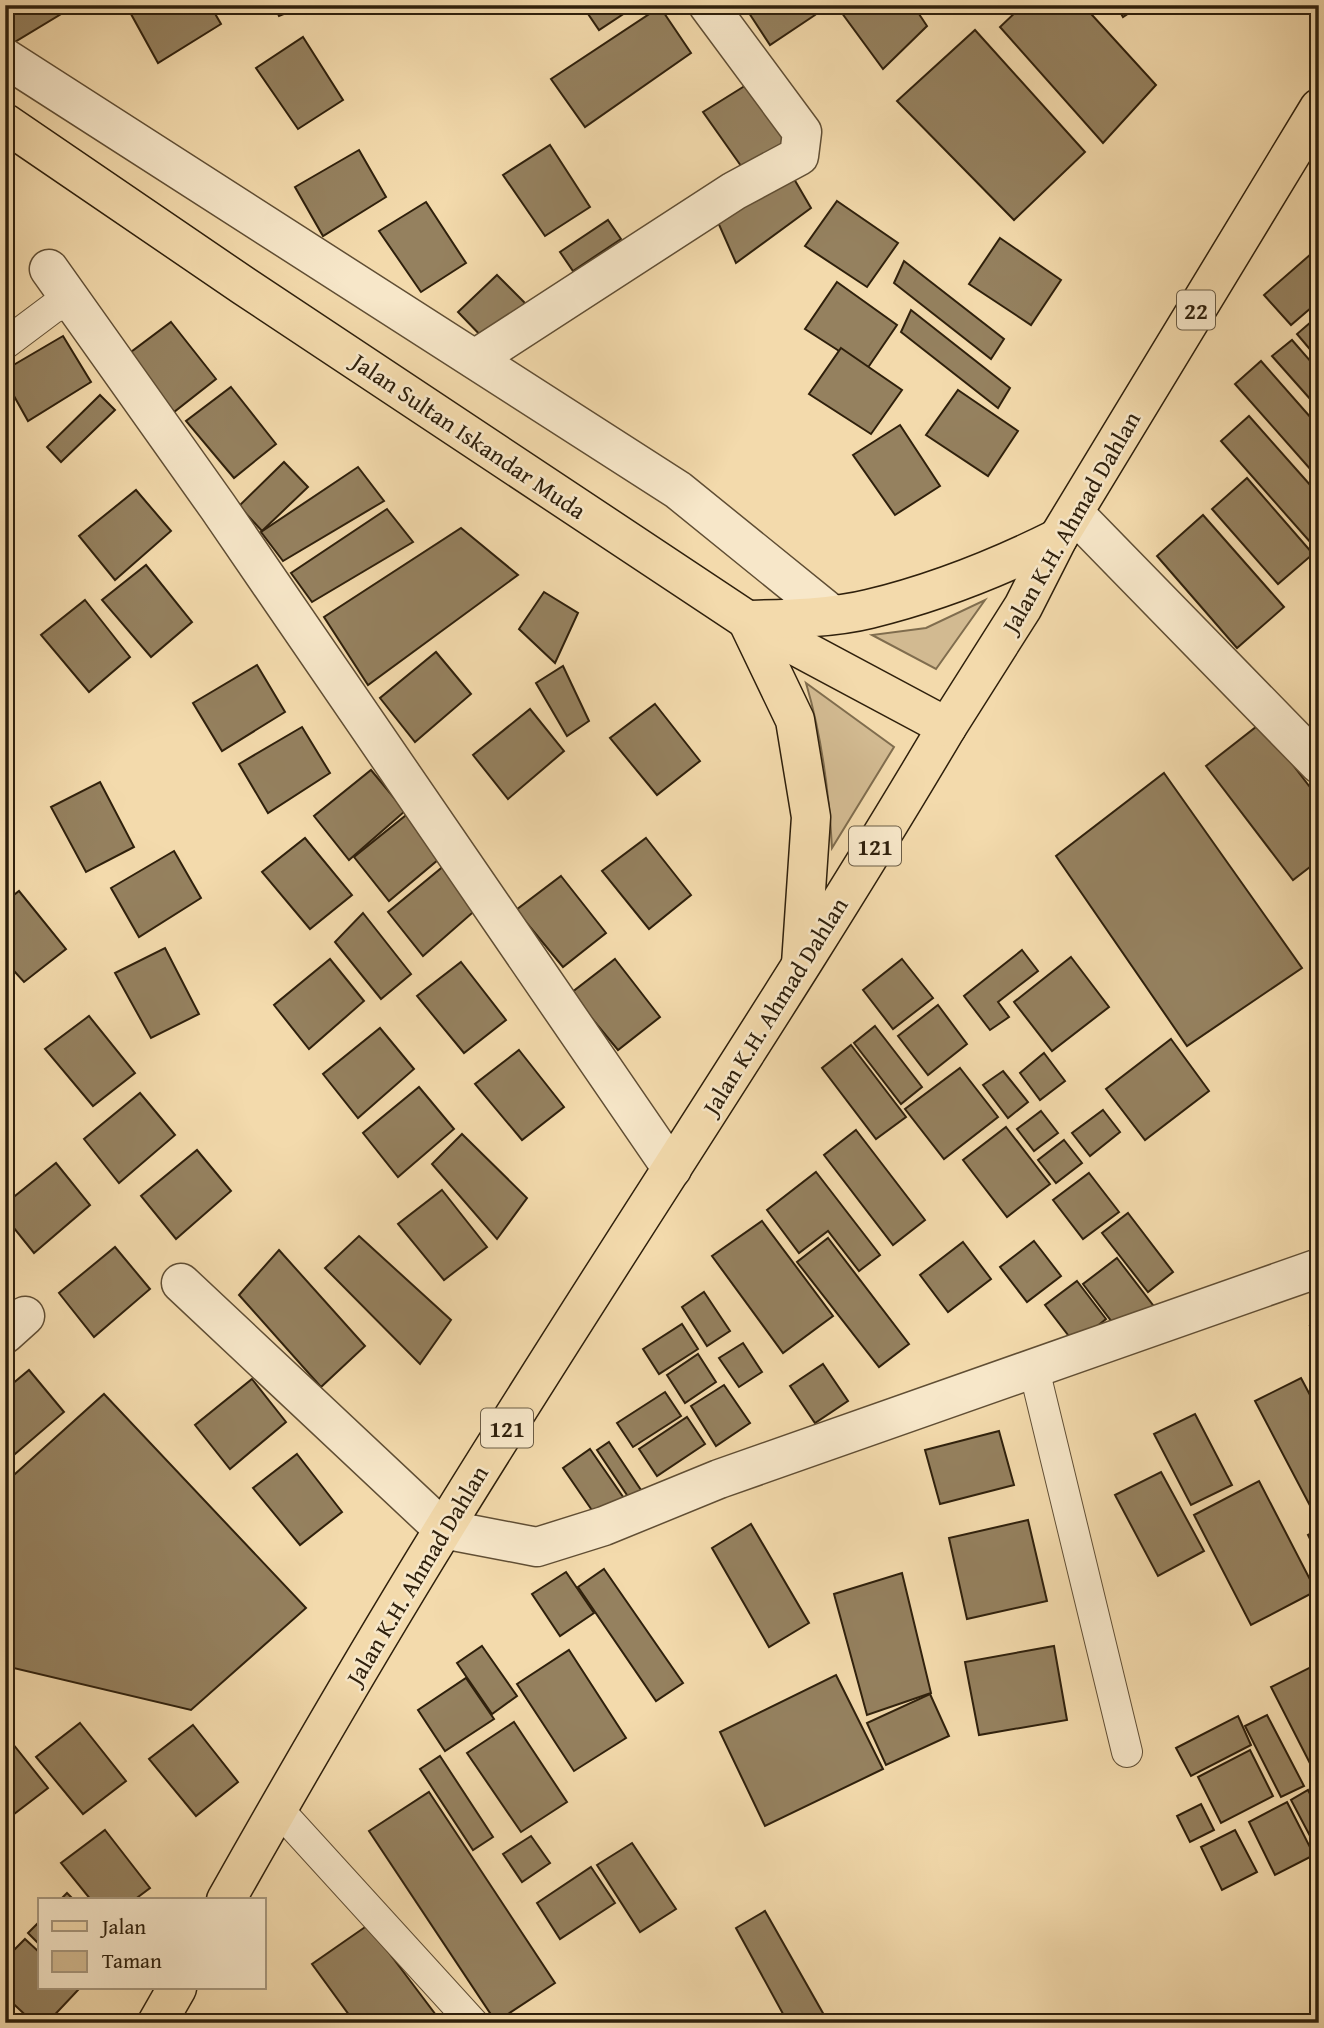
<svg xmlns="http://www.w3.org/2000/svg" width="1324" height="2028" viewBox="0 0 1324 2028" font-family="'Gentium Book Plus',serif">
<rect width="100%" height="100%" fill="#f3daac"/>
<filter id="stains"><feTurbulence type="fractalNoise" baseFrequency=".00286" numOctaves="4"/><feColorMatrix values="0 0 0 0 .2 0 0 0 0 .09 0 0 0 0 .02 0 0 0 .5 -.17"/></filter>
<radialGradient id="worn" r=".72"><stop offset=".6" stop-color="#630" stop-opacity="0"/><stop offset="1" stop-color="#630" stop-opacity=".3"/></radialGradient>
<g fill="#d2ba91" stroke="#806d4e" stroke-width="2">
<path d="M985,600L936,669L872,635L926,628Z"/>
<path d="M806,683L894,747L832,848C829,792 822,737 806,683Z"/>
</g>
<g fill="#95815f" stroke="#2f200c" stroke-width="2">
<path d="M5,5H76L13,43L5,29Z"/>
<path d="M146,5H210L221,24L158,63L131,14Z"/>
<path d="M274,5H306L279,16Z"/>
<path d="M582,5H637L599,30Z"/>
<path d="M747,5H809L815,15L770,45L745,7Z"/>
<path d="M836,5H913L927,26L883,69Z"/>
<path d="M1023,5H1083L1156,85L1103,143L1000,27Z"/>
<path d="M1116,5H1141L1123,17Z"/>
<path d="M660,7L691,53L585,127L551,79Z"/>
<path d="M975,30L1085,152L1014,220L897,101Z"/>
<path d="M303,37L343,100L298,129L256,68Z"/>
<path d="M751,82L791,143L746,173L703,112Z"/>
<path d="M550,145L590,207L545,236L503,175Z"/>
<path d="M359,150L386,197L323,236L295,187Z"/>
<path d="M790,172L811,208L736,263L713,211Z"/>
<path d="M837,201L898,243L867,287L805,246Z"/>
<path d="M426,202L466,263L421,292L379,231Z"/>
<path d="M608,220L621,239L573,271L560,252Z"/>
<path d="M1000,238L1061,280L1031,325L969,284Z"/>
<path d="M1319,247V301L1291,325L1264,295Z"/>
<path d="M904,261L1004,339L991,359L894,283Z"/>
<path d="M497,275L525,303L486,341L458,312Z"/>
<path d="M837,282L897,325L867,369L805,329Z"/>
<path d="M911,310L1010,388L998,408L901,332Z"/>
<path d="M1319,315V360L1297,334Z"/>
<path d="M171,322L216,379L174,412L127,355Z"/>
<path d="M63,336L91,382L28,421L5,380V370Z"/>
<path d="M1292,340L1319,371V409L1272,356Z"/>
<path d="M841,348L902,390L871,434L809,394Z"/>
<path d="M1261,361L1319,427V479L1235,384Z"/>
<path d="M231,387L276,444L234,478L186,421Z"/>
<path d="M958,390L1018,431L988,476L926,435Z"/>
<path d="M100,395L115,410L61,462L47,447Z"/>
<path d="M1249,416L1319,495V552L1221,441Z"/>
<path d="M900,425L940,486L895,515L853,455Z"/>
<path d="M284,462L308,487L262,531L239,506Z"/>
<path d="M358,467L384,501L283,561L261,532Z"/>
<path d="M1247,478L1313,554L1278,584L1212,509Z"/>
<path d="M136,490L171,531L115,580L79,536Z"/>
<path d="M387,509L413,542L312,602L291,573Z"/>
<path d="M1203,515L1284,607L1237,648L1157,556Z"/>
<path d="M461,528L518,575L368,685L324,617Z"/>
<path d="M146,565L192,622L151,657L102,600Z"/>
<path d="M544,592L578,613L555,663L519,629Z"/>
<path d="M85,600L130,657L89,692L41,635Z"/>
<path d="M436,652L471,694L415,742L380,698Z"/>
<path d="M257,665L285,712L222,751L193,703Z"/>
<path d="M563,666L589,721L567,736L536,683Z"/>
<path d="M655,704L700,761L657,795L610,738Z"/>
<path d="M530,709L564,751L508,799L473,755Z"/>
<path d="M1261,723L1319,799V860L1293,880L1206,766Z"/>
<path d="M302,727L330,773L268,813L239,764Z"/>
<path d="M371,770L405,811L349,860L314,816Z"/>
<path d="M1164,773L1302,968L1187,1046L1056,856Z"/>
<path d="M100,782L134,847L86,872L51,807Z"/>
<path d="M410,812L445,854L389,901L354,857Z"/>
<path d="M305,838L352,895L310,929L262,872Z"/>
<path d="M646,838L691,895L649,929L602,871Z"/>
<path d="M174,851L201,898L139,937L111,888Z"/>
<path d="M445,865L479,907L423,956L388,912Z"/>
<path d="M561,876L606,933L563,967L516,910Z"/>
<path d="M19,891L66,949L24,982L5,961V902Z"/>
<path d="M363,913L411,974L381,999L335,942Z"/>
<path d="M165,948L199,1014L151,1038L115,973Z"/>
<path d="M1022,950L1038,971L998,1002L1009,1017L990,1030L964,996Z"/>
<path d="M1071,957L1109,1007L1052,1051L1014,1002Z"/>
<path d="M330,959L364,1001L309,1049L274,1005Z"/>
<path d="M615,959L660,1017L618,1050L571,993Z"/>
<path d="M902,959L933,998L893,1029L863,990Z"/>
<path d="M461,962L506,1020L464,1053L417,996Z"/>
<path d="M938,1005L967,1044L928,1075L898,1036Z"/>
<path d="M89,1016L135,1073L93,1106L45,1049Z"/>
<path d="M875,1026L922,1087L901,1104L854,1043Z"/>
<path d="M380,1028L414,1069L358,1118L323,1074Z"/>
<path d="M1171,1039L1209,1091L1145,1140L1106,1089Z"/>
<path d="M851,1045L906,1117L876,1139L822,1068Z"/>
<path d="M519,1050L564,1107L522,1140L475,1084Z"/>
<path d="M1044,1053L1065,1081L1040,1100L1020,1073Z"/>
<path d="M960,1068L998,1117L944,1159L905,1109Z"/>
<path d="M1003,1071L1028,1102L1008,1118L983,1085Z"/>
<path d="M419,1087L454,1129L398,1177L363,1133Z"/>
<path d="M140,1093L175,1135L119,1183L84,1139Z"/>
<path d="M1103,1110L1120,1132L1090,1156L1072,1133Z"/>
<path d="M1041,1111L1058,1133L1034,1151L1017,1129Z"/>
<path d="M1006,1127L1050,1184L1007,1217L963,1160Z"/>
<path d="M856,1130L925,1220L893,1245L824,1155Z"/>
<path d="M462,1134L527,1198L497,1239L432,1164Z"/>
<path d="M1064,1140L1082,1163L1056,1183L1038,1160Z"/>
<path d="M197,1150L231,1191L176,1239L141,1196Z"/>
<path d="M56,1163L90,1205L34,1253L5,1217V1204Z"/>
<path d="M816,1172L880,1255L859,1271L828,1231L799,1253L767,1210Z"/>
<path d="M1089,1173L1119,1212L1083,1239L1053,1200Z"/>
<path d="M442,1190L487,1247L444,1280L398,1224Z"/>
<path d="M1128,1213L1173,1272L1148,1292L1102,1233Z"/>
<path d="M762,1221L833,1316L783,1353L712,1256Z"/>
<path d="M359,1236L451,1320L420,1364L325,1268Z"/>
<path d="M828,1238L909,1344L879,1367L797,1262Z"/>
<path d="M1034,1241L1061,1276L1027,1302L1000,1267Z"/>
<path d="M963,1242L991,1279L948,1312L920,1275Z"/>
<path d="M115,1247L150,1289L94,1337L59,1293Z"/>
<path d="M279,1250L365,1346L321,1387L239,1295Z"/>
<path d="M1117,1258L1156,1309L1122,1335L1083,1284Z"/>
<path d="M1077,1281L1106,1319L1075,1344L1045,1305Z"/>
<path d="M704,1292L730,1331L707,1346L682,1307Z"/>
<path d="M1319,1322V1345L1310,1326Z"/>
<path d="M682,1324L698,1349L659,1374L643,1349Z"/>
<path d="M743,1343L762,1372L739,1387L719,1358Z"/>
<path d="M698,1354L716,1382L685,1403L667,1375Z"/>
<path d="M823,1364L848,1401L815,1423L790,1386Z"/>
<path d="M29,1370L64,1412L8,1460L5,1456V1390Z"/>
<path d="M1301,1378L1319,1412V1518L1317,1519L1255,1401Z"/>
<path d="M252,1379L286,1422L230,1469L195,1425Z"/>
<path d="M724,1385L750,1423L716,1446L691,1406Z"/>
<path d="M665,1392L681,1416L633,1447L617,1423Z"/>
<path d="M104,1394L306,1608L191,1710L5,1666V1483Z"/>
<path d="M1195,1414L1232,1485L1191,1505L1154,1434Z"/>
<path d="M687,1417L705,1444L657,1476L639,1449Z"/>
<path d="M999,1431L1014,1485L940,1504L925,1450Z"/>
<path d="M609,1442L643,1493L631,1501L597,1450Z"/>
<path d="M590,1449L628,1504L600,1522L563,1468Z"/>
<path d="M297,1454L342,1512L300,1545L253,1488Z"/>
<path d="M1161,1472L1204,1551L1158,1576L1115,1495Z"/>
<path d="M1259,1481L1316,1591L1251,1625L1194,1515Z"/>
<path d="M1028,1520L1047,1601L967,1619L949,1538Z"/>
<path d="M751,1524L809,1623L769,1647L712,1548Z"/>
<path d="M1319,1529V1557L1308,1535Z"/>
<path d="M604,1569L683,1683L656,1701L578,1587Z"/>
<path d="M566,1572L594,1613L560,1636L532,1594Z"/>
<path d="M902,1573L931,1693L867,1715L834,1594Z"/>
<path d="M482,1646L517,1696L492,1714L457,1663Z"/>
<path d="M1054,1646L1067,1720L979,1735L965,1662Z"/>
<path d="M569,1650L626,1738L574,1771L517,1684Z"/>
<path d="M1319,1663V1781L1271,1687Z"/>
<path d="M836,1675L883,1769L765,1826L720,1732Z"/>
<path d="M466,1678L494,1719L445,1751L418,1710Z"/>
<path d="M930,1694L949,1736L886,1765L867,1723Z"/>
<path d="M1267,1715L1304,1786L1281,1797L1245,1726Z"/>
<path d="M1238,1716L1251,1745L1191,1776L1176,1748Z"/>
<path d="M514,1722L567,1802L521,1832L467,1753Z"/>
<path d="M80,1723L126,1781L83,1814L36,1757Z"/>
<path d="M193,1725L238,1782L196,1816L149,1759Z"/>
<path d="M5,1734L48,1788L5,1821Z"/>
<path d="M1250,1750L1273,1796L1221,1823L1198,1777Z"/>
<path d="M440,1756L493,1837L473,1850L420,1769Z"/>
<path d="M1308,1790L1319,1811V1853L1291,1800Z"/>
<path d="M429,1792L555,1983L496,2022L369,1831Z"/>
<path d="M1287,1802L1314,1855L1275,1875L1249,1822Z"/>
<path d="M1201,1804L1214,1830L1190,1842L1177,1816Z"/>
<path d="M105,1830L150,1888L134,1900H91L61,1863Z"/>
<path d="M1235,1830L1257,1872L1222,1890L1201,1847Z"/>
<path d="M531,1836L550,1863L522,1882L503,1854Z"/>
<path d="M632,1843L676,1909L640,1932L597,1865Z"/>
<path d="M591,1867L615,1903L560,1939L537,1903Z"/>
<path d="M67,1893L74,1900H60Z"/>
<path d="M765,1911L824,2015L810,2023H788L736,1928Z"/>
<path d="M40,1921V1945L28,1933Z"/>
<path d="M368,1925L442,2023H370L365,2016L355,2023L312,1964Z"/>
<path d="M25,1939L40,1953V1988H76L78,1990L47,2023H34L5,1996V1959Z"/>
</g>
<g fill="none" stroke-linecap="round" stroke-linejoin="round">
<defs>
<g id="lane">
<path d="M5,344L53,308L73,300"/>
<path d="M1034,1369L1127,1752"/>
<path d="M277,1808L473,2023"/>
</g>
<g id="street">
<path d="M5,58L678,490L831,614"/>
<path d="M49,269L218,507L672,1169"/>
<path d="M475,359L734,191L799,156L802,132L708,5"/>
<path d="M1074,513L1319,764"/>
<path d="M181,1283L443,1529L537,1547L604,1526L719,1479L1319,1268"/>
<path d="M5,1334L25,1316"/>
</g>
<g id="primary">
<path d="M226,1900C296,1776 368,1652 443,1530C608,1261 786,999 947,727"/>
<path d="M157,2023L177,1988"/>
</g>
<g id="highway">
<path d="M5,123L244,286L747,620L947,727L1023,607L1058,538L1319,108"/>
<path d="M747,620L795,720L811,817L801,964"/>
<path d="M747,620C784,619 833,618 869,609C935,593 998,568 1058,538"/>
</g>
</defs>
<use href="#lane" stroke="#604e34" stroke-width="32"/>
<use href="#street" stroke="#604e34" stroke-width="41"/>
<use href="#primary" stroke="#2f200c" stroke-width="41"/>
<use href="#highway" stroke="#2f200c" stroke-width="41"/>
<use href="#lane" stroke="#f7e7c9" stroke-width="30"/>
<use href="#street" stroke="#f7e7c9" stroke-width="38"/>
<use href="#primary" stroke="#f3daac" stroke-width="38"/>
<use href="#highway" stroke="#f3daac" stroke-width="38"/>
</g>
<g text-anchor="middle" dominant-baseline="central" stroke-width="5" stroke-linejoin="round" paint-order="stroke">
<g fill="#f7e7c9" stroke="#6b5c45" stroke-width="2">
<rect x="1177" y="290.5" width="38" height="39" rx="5"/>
<rect x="849" y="826.5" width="52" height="39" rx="5"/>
<rect x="481" y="1408.5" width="52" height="39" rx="5"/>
</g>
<g font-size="23" font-weight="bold" fill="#2f200c">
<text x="1196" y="310">22</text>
<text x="875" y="846">121</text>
<text x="507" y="1428">121</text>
</g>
<g font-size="24" fill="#2f200c" stroke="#f7e7c9">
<text transform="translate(469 436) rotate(34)">Jalan Sultan Iskandar Muda</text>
<text transform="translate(1071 522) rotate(-60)">Jalan K.H. Ahmad Dahlan</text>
<text transform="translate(775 1006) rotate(-58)">Jalan K.H. Ahmad Dahlan</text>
<text transform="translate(417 1575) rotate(-59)">Jalan K.H. Ahmad Dahlan</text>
</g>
</g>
<rect width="1324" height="2028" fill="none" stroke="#f3daac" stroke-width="28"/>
<rect x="7" y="7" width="1310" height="2014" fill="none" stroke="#2f200c" stroke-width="3.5"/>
<rect x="14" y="14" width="1296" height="2000" fill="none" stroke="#2f200c" stroke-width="2"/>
<rect x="38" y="1898" width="228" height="91" fill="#f7e7c9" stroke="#a7977d" stroke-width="2"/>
<rect x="52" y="1921" width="35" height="10" fill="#f3daac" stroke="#a7977d" stroke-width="2"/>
<text x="102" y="1934" font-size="21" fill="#2f200c">Jalan</text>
<rect x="52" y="1951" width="35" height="21" fill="#d2ba91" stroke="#a7977d" stroke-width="2"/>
<text x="102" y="1968" font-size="21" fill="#2f200c">Taman</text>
<rect width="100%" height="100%" filter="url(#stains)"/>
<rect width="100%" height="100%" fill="url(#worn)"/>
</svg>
